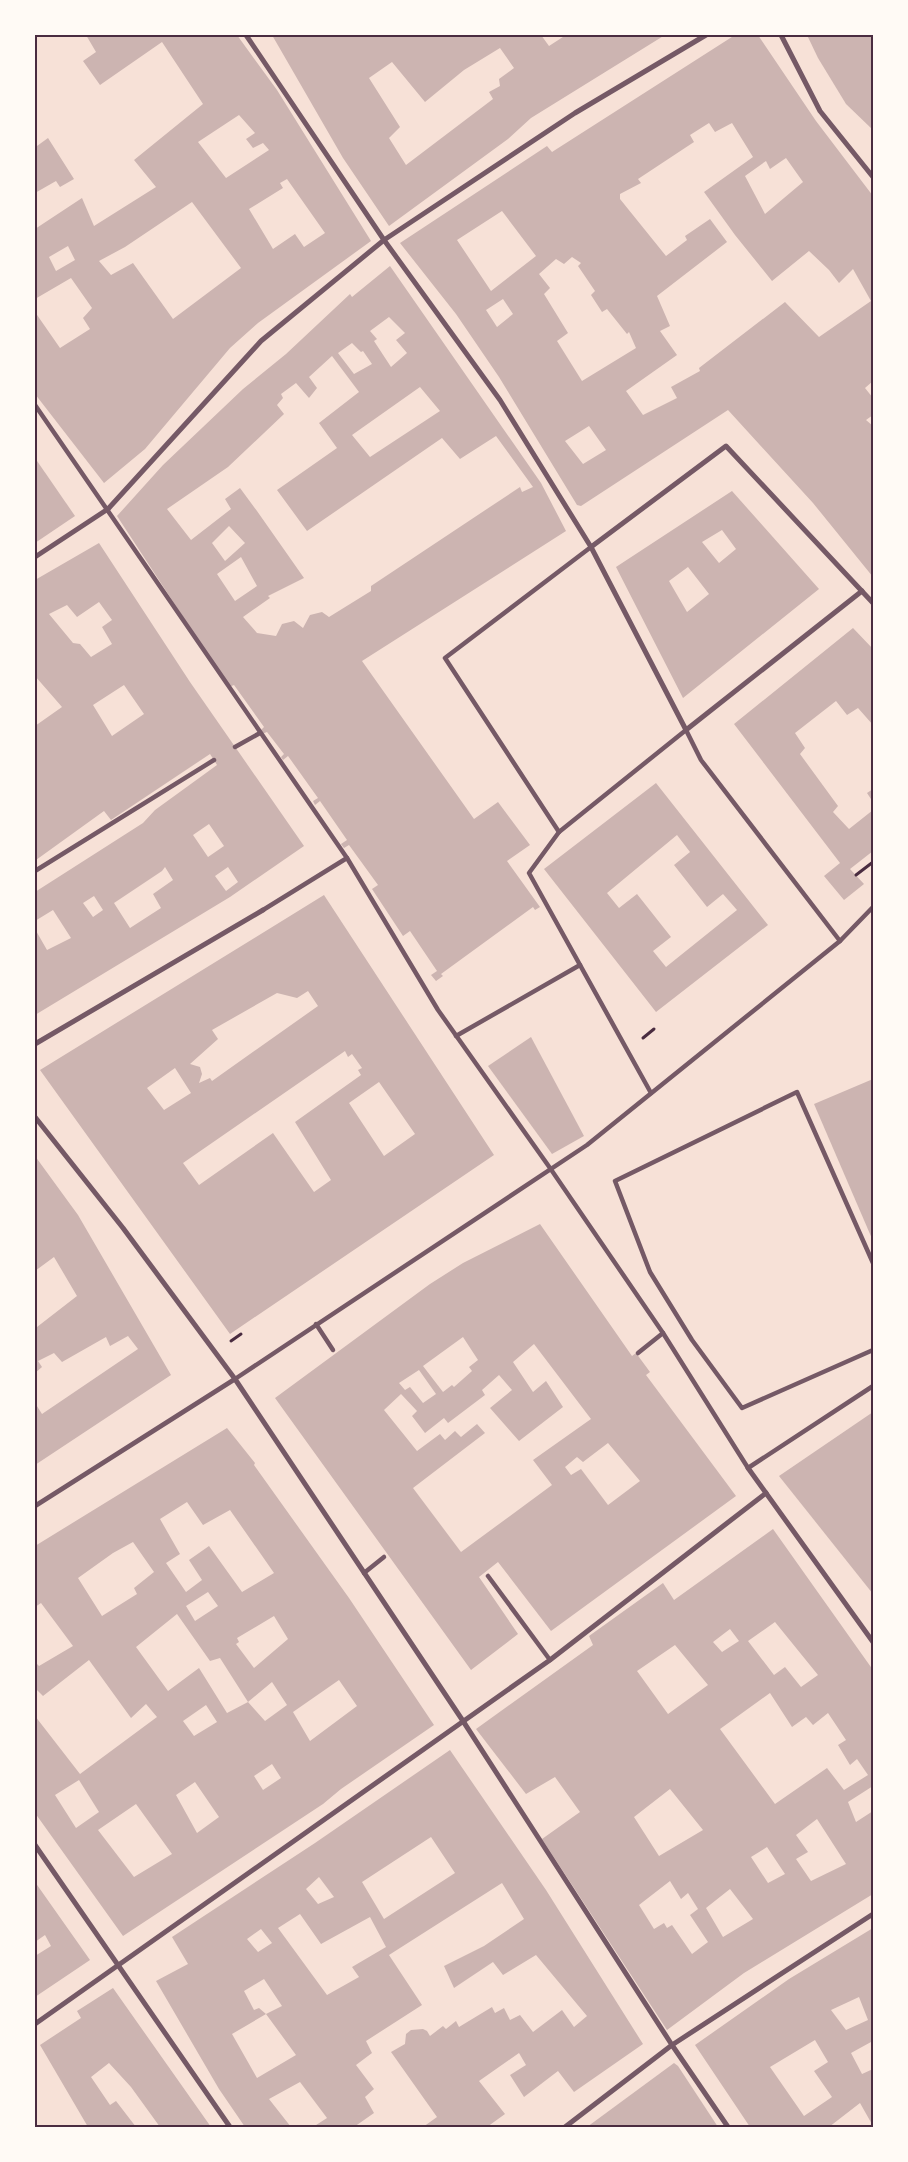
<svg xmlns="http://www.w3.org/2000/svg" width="908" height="2162" viewBox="0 0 908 2162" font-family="Montserrat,sans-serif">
<rect width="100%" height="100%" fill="#f7e1d7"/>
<g fill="#ccb4b1" fill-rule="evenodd">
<path d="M86,35H237L277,90L371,241L258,323L230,348L145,449L104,483L35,394V312L60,348L90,329L83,318L92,308L71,278L35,299V229L82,198L94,226L156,187L134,160L203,104L162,42L100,85L83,61L96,52ZM239,115L255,133L246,139L253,148L263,143L269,150L226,178L198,142ZM287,179L325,233L304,247L295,234L273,249L249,209L283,188L280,183ZM192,202L241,268L173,319L133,263L111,275L99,261L125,247ZM68,246L75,260L56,271L49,257Z"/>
<path d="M272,35H541L549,46L566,35H665L531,118L508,139L389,226L343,158ZM500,48L514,68L499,79L500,86L489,92L493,99L406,165L389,138L400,127L369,78L392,62L425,102L464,70Z"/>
<path d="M735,35H758L816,121L873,196V381L865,388L873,398V415L866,420L873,426V577L813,503L728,410L581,506L577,505L499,377L456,314L400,243L547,146L552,152ZM709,123L715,132L732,123L753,157L704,192L735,235L772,281L809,251L829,270L839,283L853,269L871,301L819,337L785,302L699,368L700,371L671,387L677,398L643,415L626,391L677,355L660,331L670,326L657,296L727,242L710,219L685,236L687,240L666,256L620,199V194L641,183L638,179L694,142L690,135ZM786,158L803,182L765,214L745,176L766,161L770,169ZM502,211L536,256L491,291L457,240ZM572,257L581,263L578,266L595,291L591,295L602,312L607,309L627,334L629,332L636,348L582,381L557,341L568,333L544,294L550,288L539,274L556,259L564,264ZM503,299L513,314L497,327L486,310ZM589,426L606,450L583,464L565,441Z"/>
<path d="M807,35H873V130L846,104L818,58Z"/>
<path d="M48,138L74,179L60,187L56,181L35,193V143L37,146Z"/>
<path d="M390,266L541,483L566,531L362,661L474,819L498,802L530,845L507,861L540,907L535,910L533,907L441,974L443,976L436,981L431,975L437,971L410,931L403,936L372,889L378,885L349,845L344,848L341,844L347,840L320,801L315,805L313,801L318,798L288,756L283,760L281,757L284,754L267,732L262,734L260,731L264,727L234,685L229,687L117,516L163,465L243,389L286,354L350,294L352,297ZM389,317L405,333L396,340L407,353L391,367L374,341L377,339L370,331ZM352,343L361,352L363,351L372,364L354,374L338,353ZM332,356L359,392L319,423L337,448L277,490L307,531L442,438L460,459L496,436L533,487L522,492L520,487L371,586V591L329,617L322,612L310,615L303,628L294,621L282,624L276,636L257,633L243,617L270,598L268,596L304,578L257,511L240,488L225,499L231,509L191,540L167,509L228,467L284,414L277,405L283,398L281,394L296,383L309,398L317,388L309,377ZM420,387L440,411L370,457L352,435ZM229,526L245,543L225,561L212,543ZM241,557L257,586L235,601L217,574Z"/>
<path d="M35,458L75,516L35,543Z"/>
<path d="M732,491L819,589L683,698L616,567ZM722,530L736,549L719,563L702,542ZM688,567L709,594L687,612L669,581Z"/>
<path d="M99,543L190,682L304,846L230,897L35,1015V929L47,950L71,938L53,910L35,921V892L143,823L155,810L217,765L210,754L111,820L104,811L36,860L35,858V726L62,707L35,676V580ZM99,602L112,620L102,627L112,644L91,657L80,644L73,643L49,614L67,605L77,617ZM124,685L144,714L112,736L93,705ZM209,824L224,846L208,857L193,835ZM165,867L173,880L153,894L161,908L130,928L114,903L162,871ZM228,867L238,882L226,891L215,876ZM94,896L103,910L93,917L83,903Z"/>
<path d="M853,628L873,649V725L858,708L847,715L836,701L795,733L805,748L800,754L838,806L833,812L849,829L873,810V851L850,869L864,884L844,900L824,876L840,863L734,724Z"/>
<path d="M656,783L768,925L656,1012L544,869ZM677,835L690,852L674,865L707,907L723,894L737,910L666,967L653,951L671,937L637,894L619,908L607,893Z"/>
<path d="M873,789V802L867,793Z"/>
<path d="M324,895L494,1155L230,1334L40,1070ZM308,991L318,1006L212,1081L210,1078L199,1083L202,1074L200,1067L190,1064L218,1039L212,1030L277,993L297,998ZM345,1051L348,1057L352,1054L362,1068L358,1070L361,1075L295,1122L331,1180L314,1192L273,1133L199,1185L183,1163ZM175,1068L191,1093L164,1110L147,1088ZM379,1082L415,1134L384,1156L349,1103Z"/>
<path d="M531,1037L584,1136L552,1154L488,1066Z"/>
<path d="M873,1079V1241L814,1104Z"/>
<path d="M35,1156L78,1215L171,1375L35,1465V1403L42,1414L138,1349L128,1336L110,1346L106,1337L62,1362L54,1353L38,1361L42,1367L35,1373V1323L37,1327L77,1296L54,1257L35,1271Z"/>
<path d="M540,1224L632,1356L636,1353L650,1372L646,1375L736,1496L551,1631L498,1562L479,1577L518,1634L471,1670L275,1398L430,1284L463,1263ZM463,1337L478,1360L469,1367L472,1371L454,1387L452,1385L443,1392L423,1366ZM534,1344L591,1419L533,1460L552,1485L461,1552L413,1488L485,1433L477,1424L461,1437L455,1431L445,1440L440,1434L417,1451L384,1410L401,1394L417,1411L412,1416L425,1433L444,1418L448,1423L485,1395L482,1390L499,1375L512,1390L490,1408L519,1441L563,1407L546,1381L533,1392L513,1362ZM419,1370L436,1394L423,1403L410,1387L405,1390L399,1383ZM608,1443L640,1481L608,1505L581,1469L571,1475L565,1467L577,1457L583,1462Z"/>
<path d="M873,1412V1594L779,1476Z"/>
<path d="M227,1428L255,1463L254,1465L349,1598L434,1725L341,1789L323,1804L123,1936L35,1813V1716L80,1774L157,1717L146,1704L131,1718L89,1660L43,1696L35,1688V1662L39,1666L73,1646L41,1603L35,1607V1546ZM187,1502L203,1525L230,1510L274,1573L242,1592L209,1546L189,1560L202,1580L186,1592L166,1563L180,1554L160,1519ZM133,1542L154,1572L134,1588L137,1594L102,1616L78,1578L113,1553ZM208,1592L218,1606L195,1621L186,1606ZM177,1614L210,1661L220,1658L248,1702L272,1682L287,1705L265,1721L248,1702L227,1713L199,1668L168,1691L136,1647ZM274,1616L288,1639L254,1668L236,1644L239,1642L237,1638ZM339,1680L357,1706L310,1741L293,1712ZM206,1705L217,1722L194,1736L183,1721ZM272,1764L281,1778L263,1790L254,1776ZM79,1780L99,1812L76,1828L55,1795ZM195,1782L219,1817L197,1833L176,1795ZM136,1804L172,1854L134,1877L98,1830Z"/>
<path d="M773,1529L873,1670V1786L848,1802L856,1822L873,1811V1894L744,1973L667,2030L542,1839L580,1812L555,1777L526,1794L476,1729L593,1645L589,1636L663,1583L674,1600ZM775,1622L818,1675L801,1687L785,1667L774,1675L748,1641ZM730,1629L739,1641L722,1652L713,1642ZM675,1645L708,1685L668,1714L637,1671ZM770,1693L792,1727L806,1717L813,1725L828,1713L846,1740L838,1745L850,1765L857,1759L868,1775L844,1790L827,1768L775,1804L720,1729ZM670,1789L703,1830L659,1856L634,1817ZM817,1819L846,1864L811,1881L796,1859L808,1852L796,1835ZM767,1847L785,1874L768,1883L751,1857ZM670,1881L681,1899L688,1893L698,1909L690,1915L708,1942L692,1954L672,1925L667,1928L664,1923L654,1929L639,1905ZM730,1889L753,1919L723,1937L706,1908Z"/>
<path d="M450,1750L546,1890L643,2044L574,2092L558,2071L524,2097L510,2075L526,2065L519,2053L479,2081L505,2114L487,2127H423L437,2117L391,2052L405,2044L406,2034L411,2030L423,2029L427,2031L430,2036L443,2026L446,2029L456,2021L459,2027L492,2007L495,2013L504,2008L510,2020L520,2015L533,2032L562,2010L574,2027L587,2016L536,1955L503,1975L493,1962L454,1988L444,1966L484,1946L524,1919L502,1883L389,1955L422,2005L366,2041L372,2053L356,2065L374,2089L365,2097L374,2113L354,2127H313L327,2118L300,2082L269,2099L291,2127H245L219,2089L156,1981L188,1964L172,1937L315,1843ZM431,1837L455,1873L384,1919L362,1882ZM319,1877L334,1897L318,1904L306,1889ZM300,1914L321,1944L370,1917L386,1947L352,1967L359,1977L327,1995L278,1928ZM261,1929L272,1943L258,1952L247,1939ZM264,1979L282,2006L266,2014L259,2008L254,2010L244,1991ZM266,2014L296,2055L257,2078L232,2034Z"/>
<path d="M35,1882L90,1960L35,1997V1956L51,1946L45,1935L35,1942Z"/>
<path d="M873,1928V2044L871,2042L851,2053L862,2074L873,2069V2126L860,2103L829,2127H750L695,2045L789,1979ZM859,1997L868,2020L846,2030L831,2010ZM815,2040L828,2062L814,2071L832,2097L804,2116L770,2067Z"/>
<path d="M113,1988L168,2066L211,2127H160L131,2087L109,2063L91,2077L110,2105L116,2101L136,2127H88L40,2045L81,2018L77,2011Z"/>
<path d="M674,2063L678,2066L718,2127H587Z"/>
</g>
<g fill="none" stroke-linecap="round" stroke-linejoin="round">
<g stroke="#4a2c40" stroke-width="3">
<path d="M856,875L873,862"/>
<path d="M643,1038L654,1029"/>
<path d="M231,1341L241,1334"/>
</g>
<g stroke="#755966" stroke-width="4.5">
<path d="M35,405L347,858L438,1010L550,1168L663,1333L748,1468L873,1386"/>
<path d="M591,547L445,658L559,832L686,730L701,760L840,941"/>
<path d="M235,747L260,733"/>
<path d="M559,832L529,873L651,1093"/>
<path d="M35,871L214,760"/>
<path d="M263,910L347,858"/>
<path d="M456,1036L580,965"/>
<path d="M873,1263L797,1092L615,1181L650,1272L692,1340L742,1408L873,1350"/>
<path d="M316,1324L333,1350"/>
<path d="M638,1353L663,1333"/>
<path d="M235,1379L587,1145L840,941L873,907"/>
<path d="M364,1573L384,1557"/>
<path d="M488,1576L550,1660"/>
</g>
<g stroke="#755966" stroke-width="5">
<path d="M246,35L384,240L500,400L591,547L686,730L862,591"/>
<path d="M781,35L820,111L873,177"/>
<path d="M591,547L726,446L873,603"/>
<path d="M35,557L108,509L261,341L384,240L575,113L706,35"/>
<path d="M35,1044L263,910"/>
<path d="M35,1117L123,1228L235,1379L463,1721L672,2045L728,2127"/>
<path d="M748,1468L873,1642"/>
<path d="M35,1506L235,1379"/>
<path d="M35,1845L230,2127"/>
<path d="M35,2024L550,1660L766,1493"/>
<path d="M565,2127L672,2045L873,1914"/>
</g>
</g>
<rect width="908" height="2162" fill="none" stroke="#fffaf5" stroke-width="72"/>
<rect x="36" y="36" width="836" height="2090" fill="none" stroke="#4a2c40" stroke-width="2"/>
</svg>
